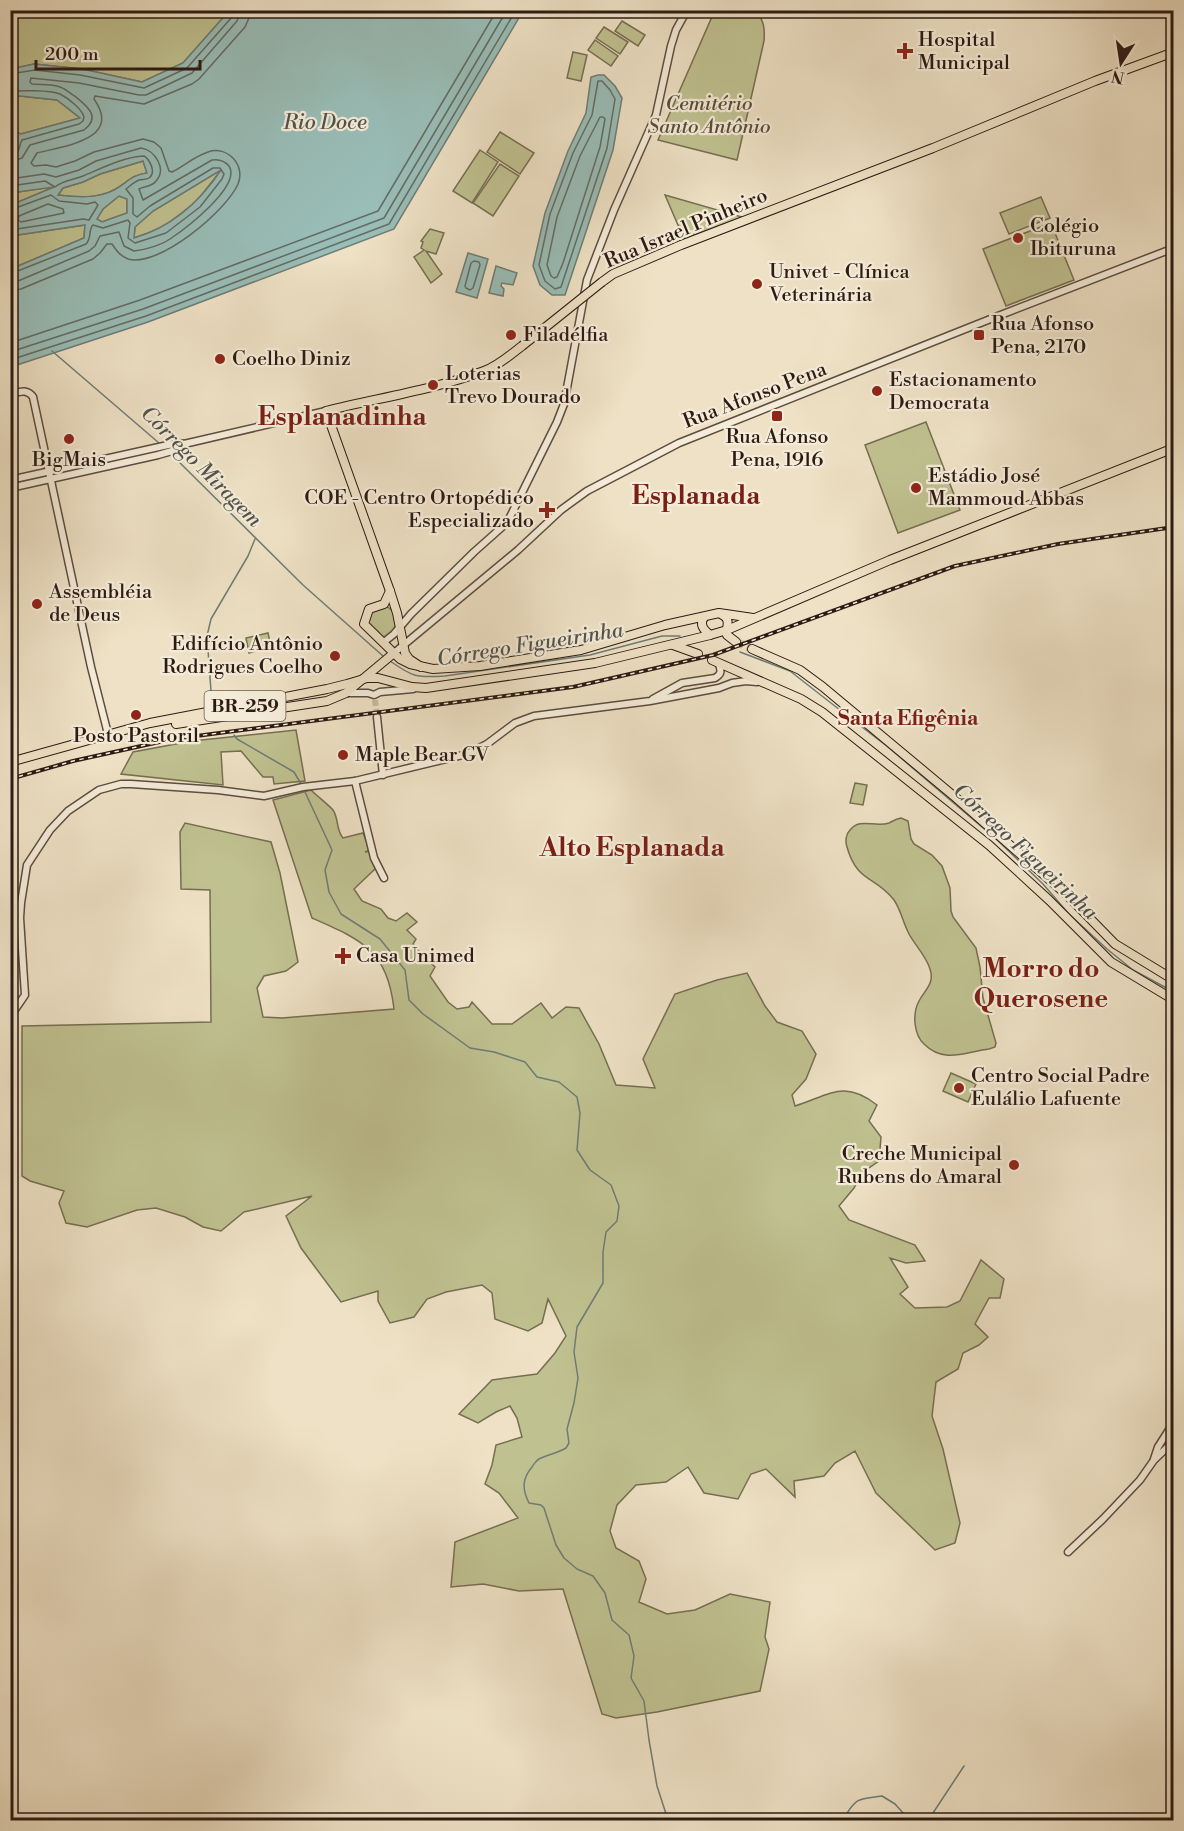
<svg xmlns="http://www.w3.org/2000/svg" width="1184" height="1831" viewBox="0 0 1184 1831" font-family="'Libre Bodoni',serif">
<rect width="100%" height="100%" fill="#eee1c5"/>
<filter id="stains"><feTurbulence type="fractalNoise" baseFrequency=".00333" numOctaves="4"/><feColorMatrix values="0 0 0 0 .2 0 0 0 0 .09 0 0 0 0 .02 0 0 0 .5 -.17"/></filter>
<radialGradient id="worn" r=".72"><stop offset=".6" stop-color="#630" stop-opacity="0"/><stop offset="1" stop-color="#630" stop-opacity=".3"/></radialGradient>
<g fill="#c0c190" stroke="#766e52" stroke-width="1.5">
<path d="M28,11H229L183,63L142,82L82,69L34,64L11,69V18Z"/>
<path d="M719,11H756C764,21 765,28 764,41L737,160L658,140L711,19Z"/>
<path d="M622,21L645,35L638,46L615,31Z"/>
<path d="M604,27L628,42L620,54L596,38Z"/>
<path d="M595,40L618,56L611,66L588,50Z"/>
<path d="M573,52L587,55L581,81L567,78Z"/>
<path d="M20,96L57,100L80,118L21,134L11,131V98Z"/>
<path d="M500,132L534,153L520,174L487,152Z"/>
<path d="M480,150L498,162L472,203L453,191Z"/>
<path d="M143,161L147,173C131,175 127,183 114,190C96,200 77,197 58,195L63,188L83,182L100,174Z"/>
<path d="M500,164L519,176L493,216L473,203Z"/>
<path d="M222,169L196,202L162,228L134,238L135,227L153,211Z"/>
<path d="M57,186L11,205V193Z"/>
<path d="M665,195L742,217L684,239Z"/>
<path d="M119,196L127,199V213L102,222L96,219L103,209Z"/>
<path d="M1041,197L1050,218L1009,234L1000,213Z"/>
<path d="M1051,223L1074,280L1006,306L983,249Z"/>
<path d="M85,225L84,238L11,269V236Z"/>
<path d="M430,229L444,233L436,254L426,251L442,274L431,283L414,257L424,250L421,248L423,242L421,241Z"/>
<path d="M926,422L960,510L898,533L865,445Z"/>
<path d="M384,604L394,612L399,628L385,641L363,623L366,612Z"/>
<path d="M268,633L271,647L249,653L246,638Z"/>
<path d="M296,730L305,781L274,784L273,777H263L241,751L221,752L223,785L121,774L133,752L192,741Z"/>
<path d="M855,783L867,785L863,805L850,803Z"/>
<path d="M311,790C317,796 329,805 333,810C339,819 336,830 343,838L363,833L370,850L365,852L371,851L376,868L354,889L362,901L381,909L388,918L396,921L407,913L417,922L407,930L416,939L413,944L423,956L435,967L430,976L448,1002L457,1009L469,1007L472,1002L492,1024H512L541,1003L552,1018L566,1007L579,1008L599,1044L616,1085L655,1088L643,1059L675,994L717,980L747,973L765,1006L777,1022L802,1031L816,1054L806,1079L792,1095L795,1106C830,1095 844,1079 877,1105L869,1121L881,1137L879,1161L863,1172L854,1188L839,1206L849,1220L915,1245L925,1261L906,1263L890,1258L908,1287L900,1294L915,1308L947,1307L960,1301L981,1260L1004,1279L1000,1298H989L975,1324L988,1337L979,1345L963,1353L958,1369L936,1382L932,1416L943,1449L960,1523L955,1543L935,1550L876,1493L855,1451L835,1463L824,1476L794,1481L795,1497L766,1469L751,1474L738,1499L704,1493L688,1467L666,1482L636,1485L617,1505L610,1531L616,1548L639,1561L646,1579L639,1602L667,1614L695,1610L730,1594L770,1602L765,1637L769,1649L760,1691L657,1712L616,1718L602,1714L563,1589L519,1591L483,1584L451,1587L455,1542L518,1518L499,1493L485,1484L492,1465L496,1445L522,1437L517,1418L510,1406L496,1412L478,1423L459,1414L492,1380L537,1374L555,1353L566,1336L548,1299L542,1323L528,1331L495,1319L492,1293L482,1285L446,1292L427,1299L414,1317L390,1323L378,1301V1291L341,1302L301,1248L286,1216L312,1196L244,1212L221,1231L203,1227L185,1217L156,1208L137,1210L87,1227L66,1223L59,1203L64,1191L30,1181L22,1176V1026L211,1022L210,890L181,889L180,832L185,823L271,842L280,873L298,962L286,971L264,976L257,988L263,1017L282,1018L394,1009C387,950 362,940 312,918L273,800Z"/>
<path d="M901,818L908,821L911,839L914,844L932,855L942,866L950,888L951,911L953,917L976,948L980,967L983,998L996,1043L995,1047L989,1049C965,1052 944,1064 924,1044C914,1035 912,1014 919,1001C925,990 935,983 930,969C926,956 915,945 909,934C903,923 901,910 894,900C876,876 857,883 847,847C845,841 846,834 850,830C860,817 875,828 889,823C893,821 896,819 901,818Z"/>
<path d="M951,1073L976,1084L968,1102L943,1091Z"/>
</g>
<g fill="#99bdb7" stroke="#6e7c75" stroke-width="1.5" fill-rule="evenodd">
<path d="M229,11H523L394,229L148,322L11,367V269L84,238L85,225L11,236V205L54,187L11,193V150L16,145L11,144V131L21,134L80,118L57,100L20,96L11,98V69L34,64L82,69L142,82L183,63ZM143,161L147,173C131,175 127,183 114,190C97,199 76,197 58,195L63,188L83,182L100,174ZM221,170C199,203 172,227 134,238L135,227L153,211ZM119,196L127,199V213L102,222L97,219L103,209Z"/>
<path d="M598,75H604L615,86L622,98L613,150L565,295H552L540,285L533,266L545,213L568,151L586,113L591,77Z"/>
<path d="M468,253L488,259L477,298L456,292Z"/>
<path d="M496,266L517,273L513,285L502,283L501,286L504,289L503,296L489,293Z"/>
</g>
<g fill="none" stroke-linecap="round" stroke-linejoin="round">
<g stroke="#636c65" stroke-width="1.5">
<path d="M10,74L35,70L80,75L144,88L187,68L232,17L233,10"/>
<path d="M598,81H602L610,90L615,99L607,148L561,287L555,289L545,281L539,265L550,214L573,153L592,115Z"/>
<path d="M10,92C20,90 50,90 60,94C68,98 82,109 84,117L83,121L79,124L22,140C18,146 22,154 10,154"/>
<path d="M600,117H603L605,119L600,147L563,263L557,277L554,278L551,276L547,265L557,217L580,156Z"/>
<path d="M10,162L22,158L30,145L84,130C101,117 88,107 76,97C71,94 66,89 60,87C52,84 41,85 32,84L30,82L31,78L79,83L139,95H146L192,73L237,21L241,10"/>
<path d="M10,179L44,174L56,177L79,170L96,161L141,148C155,150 167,169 156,181C152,187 144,186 139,189L143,200L212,160C218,159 224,160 229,166C242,186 185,229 170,239C161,245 145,250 134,251L124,246L119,232L100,236L95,246L89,251L18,281L10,282"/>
<path d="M10,186L45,181L55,187C63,180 73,180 83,176C102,168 123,157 144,156C149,159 157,172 149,178C146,180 142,179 139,180C134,182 130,186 126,189L133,198V214L137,217L150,206L213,168H220L224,174L222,179L200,207L166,233L135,243L128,238L130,223L128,220L103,228L93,225C88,230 92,238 86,244L10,274"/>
<path d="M48,204L63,209L64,213L21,222L18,220L19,216Z"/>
<path d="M10,210L51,195L59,201L87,204L95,202L98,205L89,220L83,219L10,230"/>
<path d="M474,261L479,262L480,265L473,288L470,290L466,288L465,286L471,263Z"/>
<path d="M10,291L21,289L93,259L100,253L107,244H112C116,250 120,256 128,259C159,268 227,210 238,184C246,165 227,145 208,152C195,156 184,166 172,172L169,171L161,148L154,142L143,139L94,152L75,161L56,167L46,165L34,166L31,163L37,153C63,146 123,140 94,99L95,96L144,104L192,84L199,79L245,27L249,18L250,10"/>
<path d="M10,343L140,300L378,211L497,10"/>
<path d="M10,352L143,309L384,218L507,10"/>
<path d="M10,360L146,316L389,224L516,10"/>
</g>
<g stroke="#6e7c75" stroke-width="1.5">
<path d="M52,351L159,443"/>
<path d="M172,455L303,585L383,656"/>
<path d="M740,652L790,671L845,714L888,747L996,839L1043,884L1069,914L1107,949L1133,970L1174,992"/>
<path d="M390,661C413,677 416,678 445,676L590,655L662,636H680"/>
<path d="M215,705L211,691L207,636L211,619L248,556L255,539"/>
<path d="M234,735L237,739L294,772L301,784"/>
<path d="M305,792L332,850L325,870L329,892L341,914L380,939L405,970L409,1000L423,1014L470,1048L494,1052L525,1062L537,1077L559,1082L577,1097L580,1113L577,1150L590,1170L611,1185L619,1206L617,1221L606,1232L603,1252V1283L577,1327L574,1352L578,1378L574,1403L567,1429L569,1443L566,1448C558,1453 547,1455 539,1459C537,1460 533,1465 532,1467C522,1479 522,1489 529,1503L541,1505L544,1508L556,1545L564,1558L577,1569L593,1576L605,1593L612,1620L629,1635L634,1656L631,1678L644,1701L649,1740L657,1786L668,1820"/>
<path d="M822,1820L836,1814L846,1815C857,1796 862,1799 882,1796L895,1804L904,1814V1820"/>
<path d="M913,1820L916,1817L931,1816L964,1766"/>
</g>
<path stroke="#c7b9a1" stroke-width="6" stroke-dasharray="6 3" stroke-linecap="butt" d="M375,700L377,717"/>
<path stroke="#c7b9a1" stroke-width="8" stroke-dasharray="8 4" stroke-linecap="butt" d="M736,642L752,649"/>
<defs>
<g id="minor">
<path d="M10,394C19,392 27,388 33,397L91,667L108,734"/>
<path d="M10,480L177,443L184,444L326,411"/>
<path d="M10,488L158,455L179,449L184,444"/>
<path d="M384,642L394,634L411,614L474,552L501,528L509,519L557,422L564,404L587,280L614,210L656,115L671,46L676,30L687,10"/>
<path d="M394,653L518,550L561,510L587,491L679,443L998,316L1174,248"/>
<path d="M346,693H368L374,695L380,692L413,689"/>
<path d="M653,699L682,683L715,678C722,674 721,671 719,664"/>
<path d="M377,717L383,775"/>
<path d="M355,781L374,858L384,878"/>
<path d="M10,1017L25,995L20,918L21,903L27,865L50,830L68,811L99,790L121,784H131L218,790L264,796L303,787L355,781L467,754L487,744L515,723L534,716L650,701L719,688L732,683L746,681L757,682"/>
<path d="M10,1140V1170"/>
<path d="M1154,1459L1158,1447L1174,1422"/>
<path d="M1068,1552L1103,1519L1140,1480L1154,1460L1174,1441"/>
</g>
<g id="major">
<path d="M602,282L613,274L681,245L933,148L1095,81L1174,52"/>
<path d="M390,591L384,604L369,609L364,624L400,659L410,664L433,669L480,666L581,650L665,625L719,613L753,618"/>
<path d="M721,614C732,620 726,625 727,635L736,642"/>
<path d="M704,617C699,625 704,630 710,635"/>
<path d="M673,645L698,654"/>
<path d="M752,649L800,670L823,687L955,797L1067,895L1115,944L1174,980"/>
<path d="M712,660L801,699L822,712L989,845L1049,900L1111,962L1174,1000"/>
<path d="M421,667L409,659L405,653L397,613L390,591L326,411C378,398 433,390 484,371C498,366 510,355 522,346"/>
<path d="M176,724L327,701L346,693L394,653"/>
<path d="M10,762L150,723L327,689L347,684L367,678H378L412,687L426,688L595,663L710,635L727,630L890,560L1174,448"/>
</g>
</defs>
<use href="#minor" stroke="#5d4c40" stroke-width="9"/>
<use href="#major" stroke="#2d1a13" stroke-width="10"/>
<use href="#minor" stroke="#f4ecd9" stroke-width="6"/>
<use href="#major" stroke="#eee1c5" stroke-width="8"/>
<defs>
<path id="rail" d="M10,779L73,761L173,739L573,687L713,655L955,566L1058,544L1174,527"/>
</defs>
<use href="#rail" stroke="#2d1a13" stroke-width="4"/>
<use href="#rail" stroke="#f4ecd9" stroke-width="1.5" stroke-dasharray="4.5" stroke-linecap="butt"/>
<defs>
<path id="major-bridge" d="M522,346L602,282"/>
</defs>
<use href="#major-bridge" stroke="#2d1a13" stroke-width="10" stroke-linecap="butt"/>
<use href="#major-bridge" stroke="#eee1c5" stroke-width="8"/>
</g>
<g fill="#8f2418" stroke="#f4ecd9" stroke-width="2">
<path d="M902 42h6v6h6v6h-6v6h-6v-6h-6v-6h6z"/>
<circle cx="1018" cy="238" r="6"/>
<circle cx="757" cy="284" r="6"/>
<circle cx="511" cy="335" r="6"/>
<rect x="973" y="329" width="12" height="12" rx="3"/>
<circle cx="220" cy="359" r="6"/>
<circle cx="433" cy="385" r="6"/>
<circle cx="877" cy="391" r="6"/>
<rect x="771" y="410" width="12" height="12" rx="3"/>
<circle cx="69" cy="439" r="6"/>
<circle cx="916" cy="488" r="6"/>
<path d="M544 501h6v6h6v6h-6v6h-6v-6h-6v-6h6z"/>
<circle cx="37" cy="604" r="6"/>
<circle cx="335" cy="656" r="6"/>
<circle cx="136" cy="715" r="6"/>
<circle cx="343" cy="755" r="6"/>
<path d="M340 947h6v6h6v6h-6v6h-6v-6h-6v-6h6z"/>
<circle cx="959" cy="1088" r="6"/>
<circle cx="1014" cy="1165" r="6"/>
</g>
<g text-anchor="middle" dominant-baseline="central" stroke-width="4.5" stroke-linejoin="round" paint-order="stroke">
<rect fill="#f4ecd9" stroke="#69594e" stroke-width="1.5" x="204.5" y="691" width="81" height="30" rx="4.5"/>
<g font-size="18" font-weight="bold" fill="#2d1a13">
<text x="245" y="706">BR-259</text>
</g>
<g font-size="20" fill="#2d1a13" stroke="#f4ecd9" text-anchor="start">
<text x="918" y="40">Hospital<tspan x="918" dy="23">Municipal</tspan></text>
<text x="1030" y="226">Colégio<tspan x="1030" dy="23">Ibituruna</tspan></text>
<text x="769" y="272">Univet - Clínica<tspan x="769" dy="23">Veterinária</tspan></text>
<text x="991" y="324">Rua Afonso<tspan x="991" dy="23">Pena, 2170</tspan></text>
<text x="523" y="335">Filadélfia</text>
<text x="232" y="359">Coelho Diniz</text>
<text x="445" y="374">Loterias<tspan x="445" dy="23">Trevo Dourado</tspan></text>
<text x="889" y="380">Estacionamento<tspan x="889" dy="23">Democrata</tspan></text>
<text x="777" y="437" text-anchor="middle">Rua Afonso<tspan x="777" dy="23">Pena, 1916</tspan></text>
<text x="69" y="460" text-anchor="middle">BigMais</text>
<text x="928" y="476">Estádio José<tspan x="928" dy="23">Mammoud Abbas</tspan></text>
<text x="534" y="498" text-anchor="end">COE - Centro Ortopédico<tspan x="534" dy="23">Especializado</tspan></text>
<text x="49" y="592">Assembléia<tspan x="49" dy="23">de Deus</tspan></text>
<text x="323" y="644" text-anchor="end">Edifício Antônio<tspan x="323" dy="23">Rodrigues Coelho</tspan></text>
<text x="136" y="736" text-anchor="middle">Posto Pastoril</text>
<text x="355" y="755">Maple Bear GV</text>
<text x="356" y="956">Casa Unimed</text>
<text x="971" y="1076">Centro Social Padre<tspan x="971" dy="23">Eulálio Lafuente</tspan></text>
<text x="1002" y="1154" text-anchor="end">Creche Municipal<tspan x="1002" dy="23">Rubens do Amaral</tspan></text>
</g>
<g font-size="20" font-style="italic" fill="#594c38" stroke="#f4ecd9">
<text x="709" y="104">Cemitério<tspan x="709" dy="23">Santo Antônio</tspan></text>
</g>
<g font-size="20" fill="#2d1a13" stroke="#f4ecd9">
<text transform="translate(686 229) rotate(-23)">Rua Israel Pinheiro</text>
<text transform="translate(755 396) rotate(-21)">Rua Afonso Pena</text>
</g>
<g font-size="21" font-style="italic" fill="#53534c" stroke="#f4ecd9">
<text x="325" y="123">Rio Doce</text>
<text transform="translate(201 467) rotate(45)">Córrego Miragem</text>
<text transform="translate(530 645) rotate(-9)">Córrego Figueirinha</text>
<text transform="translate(1025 852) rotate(43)">Córrego Figueirinha</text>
</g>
<g font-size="21" font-weight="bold" fill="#7a1f14" stroke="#f4ecd9">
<text x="908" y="719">Santa Efigênia</text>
</g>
<g font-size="26" font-weight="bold" fill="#7a1f14" stroke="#f4ecd9">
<text x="342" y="417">Esplanadinha</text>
<text x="696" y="496">Esplanada</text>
<text x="632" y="848">Alto Esplanada</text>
<text x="1041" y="969">Morro do<tspan x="1041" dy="30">Querosene</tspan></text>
</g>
</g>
<rect width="1184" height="1831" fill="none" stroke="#eee1c5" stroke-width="36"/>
<rect x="12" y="12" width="1160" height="1807" fill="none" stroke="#2d1a13" stroke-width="3"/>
<rect x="18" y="18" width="1148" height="1795" fill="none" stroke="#2d1a13" stroke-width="1.5"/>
<g transform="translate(1121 63) rotate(192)" stroke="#f4ecd9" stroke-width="4.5" paint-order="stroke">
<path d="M0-4.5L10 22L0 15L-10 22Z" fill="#2d1a13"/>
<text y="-9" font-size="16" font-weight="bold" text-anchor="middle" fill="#2d1a13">N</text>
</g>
<path d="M36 60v9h164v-9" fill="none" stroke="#2d1a13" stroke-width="3"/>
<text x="45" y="60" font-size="18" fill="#2d1a13" stroke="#f4ecd9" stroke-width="4.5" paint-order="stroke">200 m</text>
<rect width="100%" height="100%" filter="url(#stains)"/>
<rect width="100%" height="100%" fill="url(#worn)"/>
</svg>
